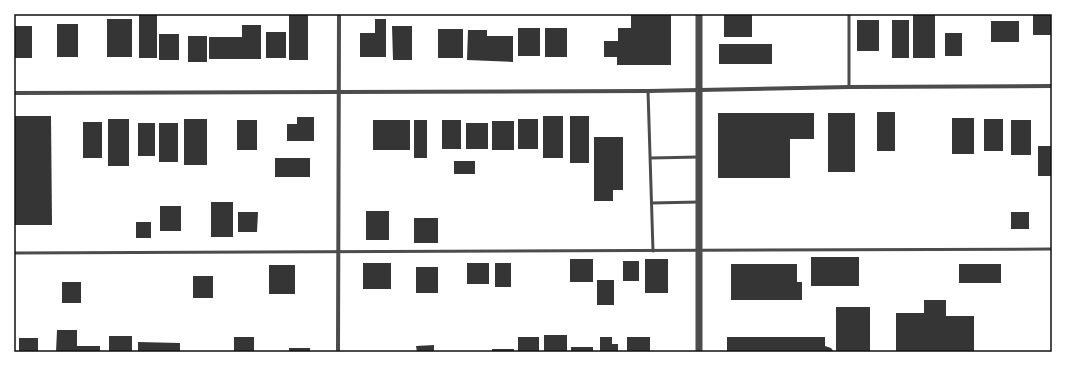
<svg xmlns="http://www.w3.org/2000/svg" width="1066" height="366" viewBox="0 0 1066 366" font-family="'DejaVu Sans',sans-serif">
<rect width="100%" height="100%" fill="#fff"/>
<g fill="#353535">
<rect x="139" y="14" width="18" height="44"/>
<rect x="289" y="14" width="19" height="46"/>
<path d="M631,14H671V65H617V57H604V41H618V28H631Z"/>
<rect x="724" y="14" width="28" height="23"/>
<rect x="913" y="14" width="22" height="44"/>
<rect x="1033" y="14" width="19" height="21"/>
<rect x="107" y="19" width="25" height="38"/>
<path d="M375,19H386V57H360V33H375Z"/>
<rect x="857" y="20" width="22" height="31"/>
<rect x="892" y="20" width="17" height="38"/>
<rect x="991" y="21" width="28" height="21"/>
<rect x="57" y="24" width="21" height="33"/>
<path d="M242,25H261V59H209V37H242Z"/>
<rect x="14" y="26" width="18" height="32"/>
<path d="M392,26H412V60H393Z"/>
<rect x="518" y="28" width="22" height="28"/>
<rect x="545" y="28" width="22" height="29"/>
<rect x="438" y="29" width="25" height="29"/>
<path d="M468,30H487V36H513V62L467,60Z"/>
<rect x="266" y="32" width="20" height="26"/>
<rect x="945" y="33" width="17" height="23"/>
<rect x="159" y="34" width="20" height="26"/>
<rect x="188" y="36" width="19" height="26"/>
<rect x="719" y="44" width="53" height="20"/>
<rect x="877" y="112" width="18" height="39"/>
<path d="M718,113H814V139H790V178H718Z"/>
<rect x="828" y="113" width="27" height="59"/>
<path d="M14,116H51L52,225H14Z"/>
<rect x="543" y="116" width="20" height="42"/>
<rect x="570" y="116" width="19" height="47"/>
<path d="M297,117H314V141H287V124H297Z"/>
<rect x="952" y="118" width="22" height="36"/>
<rect x="108" y="119" width="21" height="47"/>
<rect x="184" y="119" width="23" height="46"/>
<rect x="518" y="119" width="20" height="30"/>
<rect x="984" y="119" width="19" height="32"/>
<rect x="237" y="120" width="20" height="30"/>
<rect x="373" y="120" width="37" height="30"/>
<rect x="414" y="120" width="13" height="38"/>
<rect x="442" y="120" width="19" height="29"/>
<rect x="1011" y="120" width="20" height="35"/>
<rect x="492" y="121" width="22" height="29"/>
<rect x="83" y="122" width="19" height="36"/>
<rect x="138" y="123" width="17" height="33"/>
<rect x="159" y="123" width="19" height="39"/>
<rect x="466" y="123" width="22" height="26"/>
<path d="M594,137H623V190H613V201H594Z"/>
<rect x="1038" y="146" width="14" height="30"/>
<rect x="275" y="158" width="35" height="19"/>
<rect x="454" y="161" width="21" height="13"/>
<rect x="211" y="202" width="22" height="35"/>
<rect x="160" y="206" width="21" height="25"/>
<rect x="366" y="211" width="23" height="29"/>
<path d="M238,212H258L257,232H238Z"/>
<rect x="1011" y="212" width="18" height="17"/>
<rect x="414" y="218" width="24" height="25"/>
<rect x="136" y="222" width="15" height="16"/>
<rect x="811" y="257" width="48" height="29"/>
<rect x="570" y="259" width="23" height="23"/>
<rect x="645" y="259" width="23" height="34"/>
<rect x="623" y="261" width="16" height="20"/>
<rect x="363" y="263" width="28" height="26"/>
<rect x="467" y="263" width="22" height="21"/>
<rect x="495" y="263" width="16" height="24"/>
<path d="M731,264H797V282H802V300H731Z"/>
<rect x="959" y="264" width="42" height="19"/>
<rect x="269" y="265" width="26" height="29"/>
<rect x="416" y="267" width="22" height="26"/>
<rect x="193" y="276" width="20" height="22"/>
<rect x="597" y="280" width="17" height="25"/>
<rect x="62" y="282" width="19" height="21"/>
<path d="M924,300H946V316H974V352H896V313H924Z"/>
<rect x="836" y="307" width="34" height="45"/>
<path d="M57,330H77V346H100V352H56Z"/>
<rect x="544" y="335" width="23" height="17"/>
<rect x="109" y="336" width="23" height="16"/>
<rect x="234" y="337" width="20" height="15"/>
<rect x="518" y="337" width="21" height="15"/>
<path d="M600,337H612V344H618V352H600Z"/>
<rect x="627" y="337" width="23" height="15"/>
<path d="M727,337H825V346L831,348L834,352H727Z"/>
<rect x="19" y="338" width="19" height="14"/>
<path d="M138,342L180,343V352H138Z"/>
<path d="M434,345V352H417L416,346Z"/>
<rect x="571" y="347" width="22" height="5"/>
<rect x="289" y="348" width="21" height="4"/>
<rect x="492" y="349" width="22" height="3"/>
</g>
<g fill="none" stroke-linecap="round" stroke-linejoin="round">
<g stroke="#4c4c4c" stroke-width="3">
<path d="M849,14V87"/>
<path d="M648,91L653,251"/>
<path d="M651,158L699,157"/>
<path d="M652,203L699,202"/>
<path d="M14,253L1052,249"/>
</g>
<g stroke="#4c4c4c" stroke-width="4">
<path d="M14,93L648,91L849,87L1052,86"/>
<path d="M338,352L339,14"/>
</g>
<path stroke="#4c4c4c" stroke-width="7" d="M699,14V352"/>
</g>
<rect width="1066" height="366" fill="none" stroke="#ffffff" stroke-width="30"/>
<rect x="15" y="15" width="1036" height="336" fill="none" stroke="#111" stroke-width="1.5"/>
</svg>
